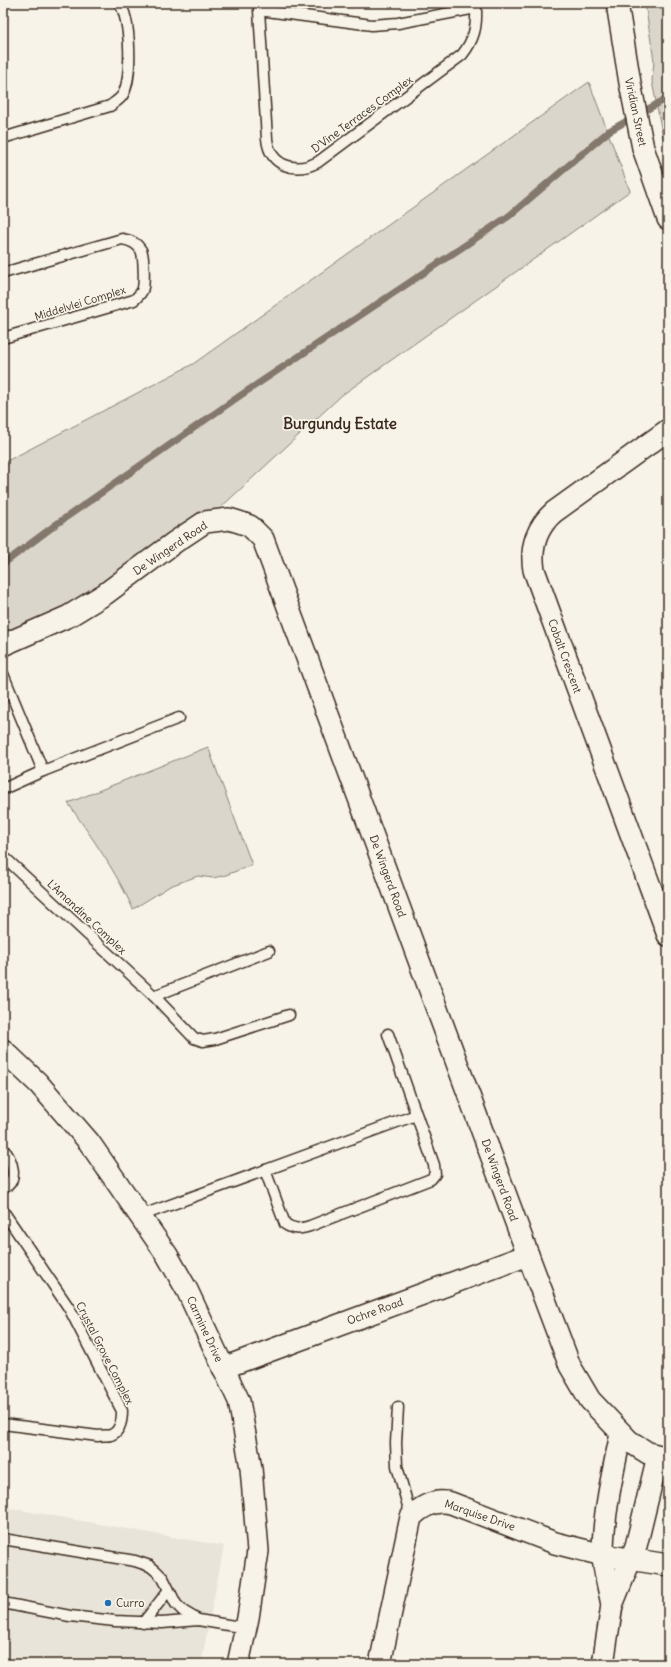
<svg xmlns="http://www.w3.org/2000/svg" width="671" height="1667" viewBox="0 0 671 1667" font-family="Delius,sans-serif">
<rect width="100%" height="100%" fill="#f7f3e8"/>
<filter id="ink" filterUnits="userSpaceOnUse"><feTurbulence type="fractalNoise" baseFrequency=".025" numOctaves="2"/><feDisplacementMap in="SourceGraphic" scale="8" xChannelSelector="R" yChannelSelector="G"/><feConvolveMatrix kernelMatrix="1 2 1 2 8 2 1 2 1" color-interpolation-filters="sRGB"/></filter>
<g filter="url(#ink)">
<path fill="#e9e4d9" d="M3,1507L224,1546L201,1664H3Z"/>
<g fill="#dbd6cb" stroke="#8b8074">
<path d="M645,3H668V136L663,138L652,81L654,61Z"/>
<path d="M589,82L630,191L342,395L205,522L3,646V463L193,364Z"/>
<path d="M208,747L252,865L226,875L213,878L198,876L170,886L133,909C116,871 92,838 68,803Z"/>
</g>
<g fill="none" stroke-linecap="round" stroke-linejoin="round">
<path stroke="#84786c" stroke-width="7" d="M3,564L58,523L241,395L509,216L609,131L664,100L668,99"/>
<defs>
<g id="service">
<path d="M259,3V10L267,139C270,166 295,174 318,162L462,55C474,40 477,27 476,8L398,23L372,25L259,10"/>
<path d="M3,138L110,106C114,103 119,100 122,96C133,81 131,17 119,3"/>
<path d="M3,273L122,239C129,240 137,243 141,250C144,256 145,285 142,291C140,295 137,297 134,300L3,338"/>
<path d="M3,674L43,771L3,789"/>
<path d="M43,771L179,718"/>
<path d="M3,856L154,996L194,1038L203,1041L215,1039L289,1015"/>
<path d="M154,996L269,951"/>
<path d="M3,1149C12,1158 20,1182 3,1188"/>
<path d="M265,1170L285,1224C294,1230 300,1229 310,1226L431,1179L435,1174L434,1165L388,1034"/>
<path d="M3,1211L69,1308L122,1411C122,1420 121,1431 111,1435C108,1436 101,1435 98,1436L3,1424"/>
<path d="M140,1216L416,1115"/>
<path d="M398,1407L396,1443L397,1466L411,1517"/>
<path d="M3,1539L135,1561L150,1566L156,1571L163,1578L176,1604L183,1611L198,1620"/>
<path d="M3,1603L70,1616L115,1621L162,1623L198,1620L246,1628"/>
<path d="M143,1623L168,1591"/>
</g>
<g id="minor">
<path d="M617,3L630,83L643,148L668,219"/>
<path d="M668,430L554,512C537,527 530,547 534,570L668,935"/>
<path d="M3,645L69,616L105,594L175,542L205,522L229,519L239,522L250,526L263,539L528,1255L570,1366L590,1400L629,1441L648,1453L668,1458"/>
<path d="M3,1050L38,1083L89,1142L167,1255L187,1290L239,1401L251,1468L258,1551L248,1618L238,1664"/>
<path d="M223,1368L528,1255"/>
<path d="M612,1605C609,1588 603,1570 603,1553C603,1515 613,1471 621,1434"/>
<path d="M380,1664L411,1517C422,1506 435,1499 451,1503L555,1543L603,1555L668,1565"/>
<path d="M603,1664L612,1605L636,1546L658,1456"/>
</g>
</defs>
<use href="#service" stroke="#3b2a1e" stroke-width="13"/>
<use href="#minor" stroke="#3b2a1e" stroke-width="24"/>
<use href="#service" stroke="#f7f3e8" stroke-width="10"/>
<use href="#minor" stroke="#f7f3e8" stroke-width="21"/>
</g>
</g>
<circle fill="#1f6fb2" stroke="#f7f3e8" stroke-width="1.5" cx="108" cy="1603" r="4"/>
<g text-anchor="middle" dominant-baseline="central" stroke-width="3.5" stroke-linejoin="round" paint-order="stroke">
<g font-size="11" fill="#3b2a1e" stroke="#f7f3e8">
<text transform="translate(636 112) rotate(78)">Viridian Street</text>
<text transform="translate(362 114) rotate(-36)">D'Vine Terraces Complex</text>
<text transform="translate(80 303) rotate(-17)">Middelvlei Complex</text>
<text transform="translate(170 548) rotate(-34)">De Wingerd Road</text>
<text transform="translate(565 656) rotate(70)">Cobalt Crescent</text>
<text transform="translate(388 876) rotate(70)">De Wingerd Road</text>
<text transform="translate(87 917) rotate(43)">L'Amandine Complex</text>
<text transform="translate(500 1180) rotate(70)">De Wingerd Road</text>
<text transform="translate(375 1311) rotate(-20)">Ochre Road</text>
<text transform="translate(205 1329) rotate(65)">Carmine Drive</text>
<text transform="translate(105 1353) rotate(63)">Crystal Grove Complex</text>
<text transform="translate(480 1515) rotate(19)">Marquise Drive</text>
</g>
<g font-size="11" fill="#3b2a1e" stroke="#f7f3e8" text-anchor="start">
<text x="116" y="1603">Curro</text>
</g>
<g font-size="15" font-weight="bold" fill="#3b2a1e" stroke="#f7f3e8">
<text x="340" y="423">Burgundy Estate</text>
</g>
</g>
<rect width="671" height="1667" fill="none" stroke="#f7f3e8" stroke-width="16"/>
<rect x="8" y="8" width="655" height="1651" fill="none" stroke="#3b2a1e" stroke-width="1.5" filter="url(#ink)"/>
</svg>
